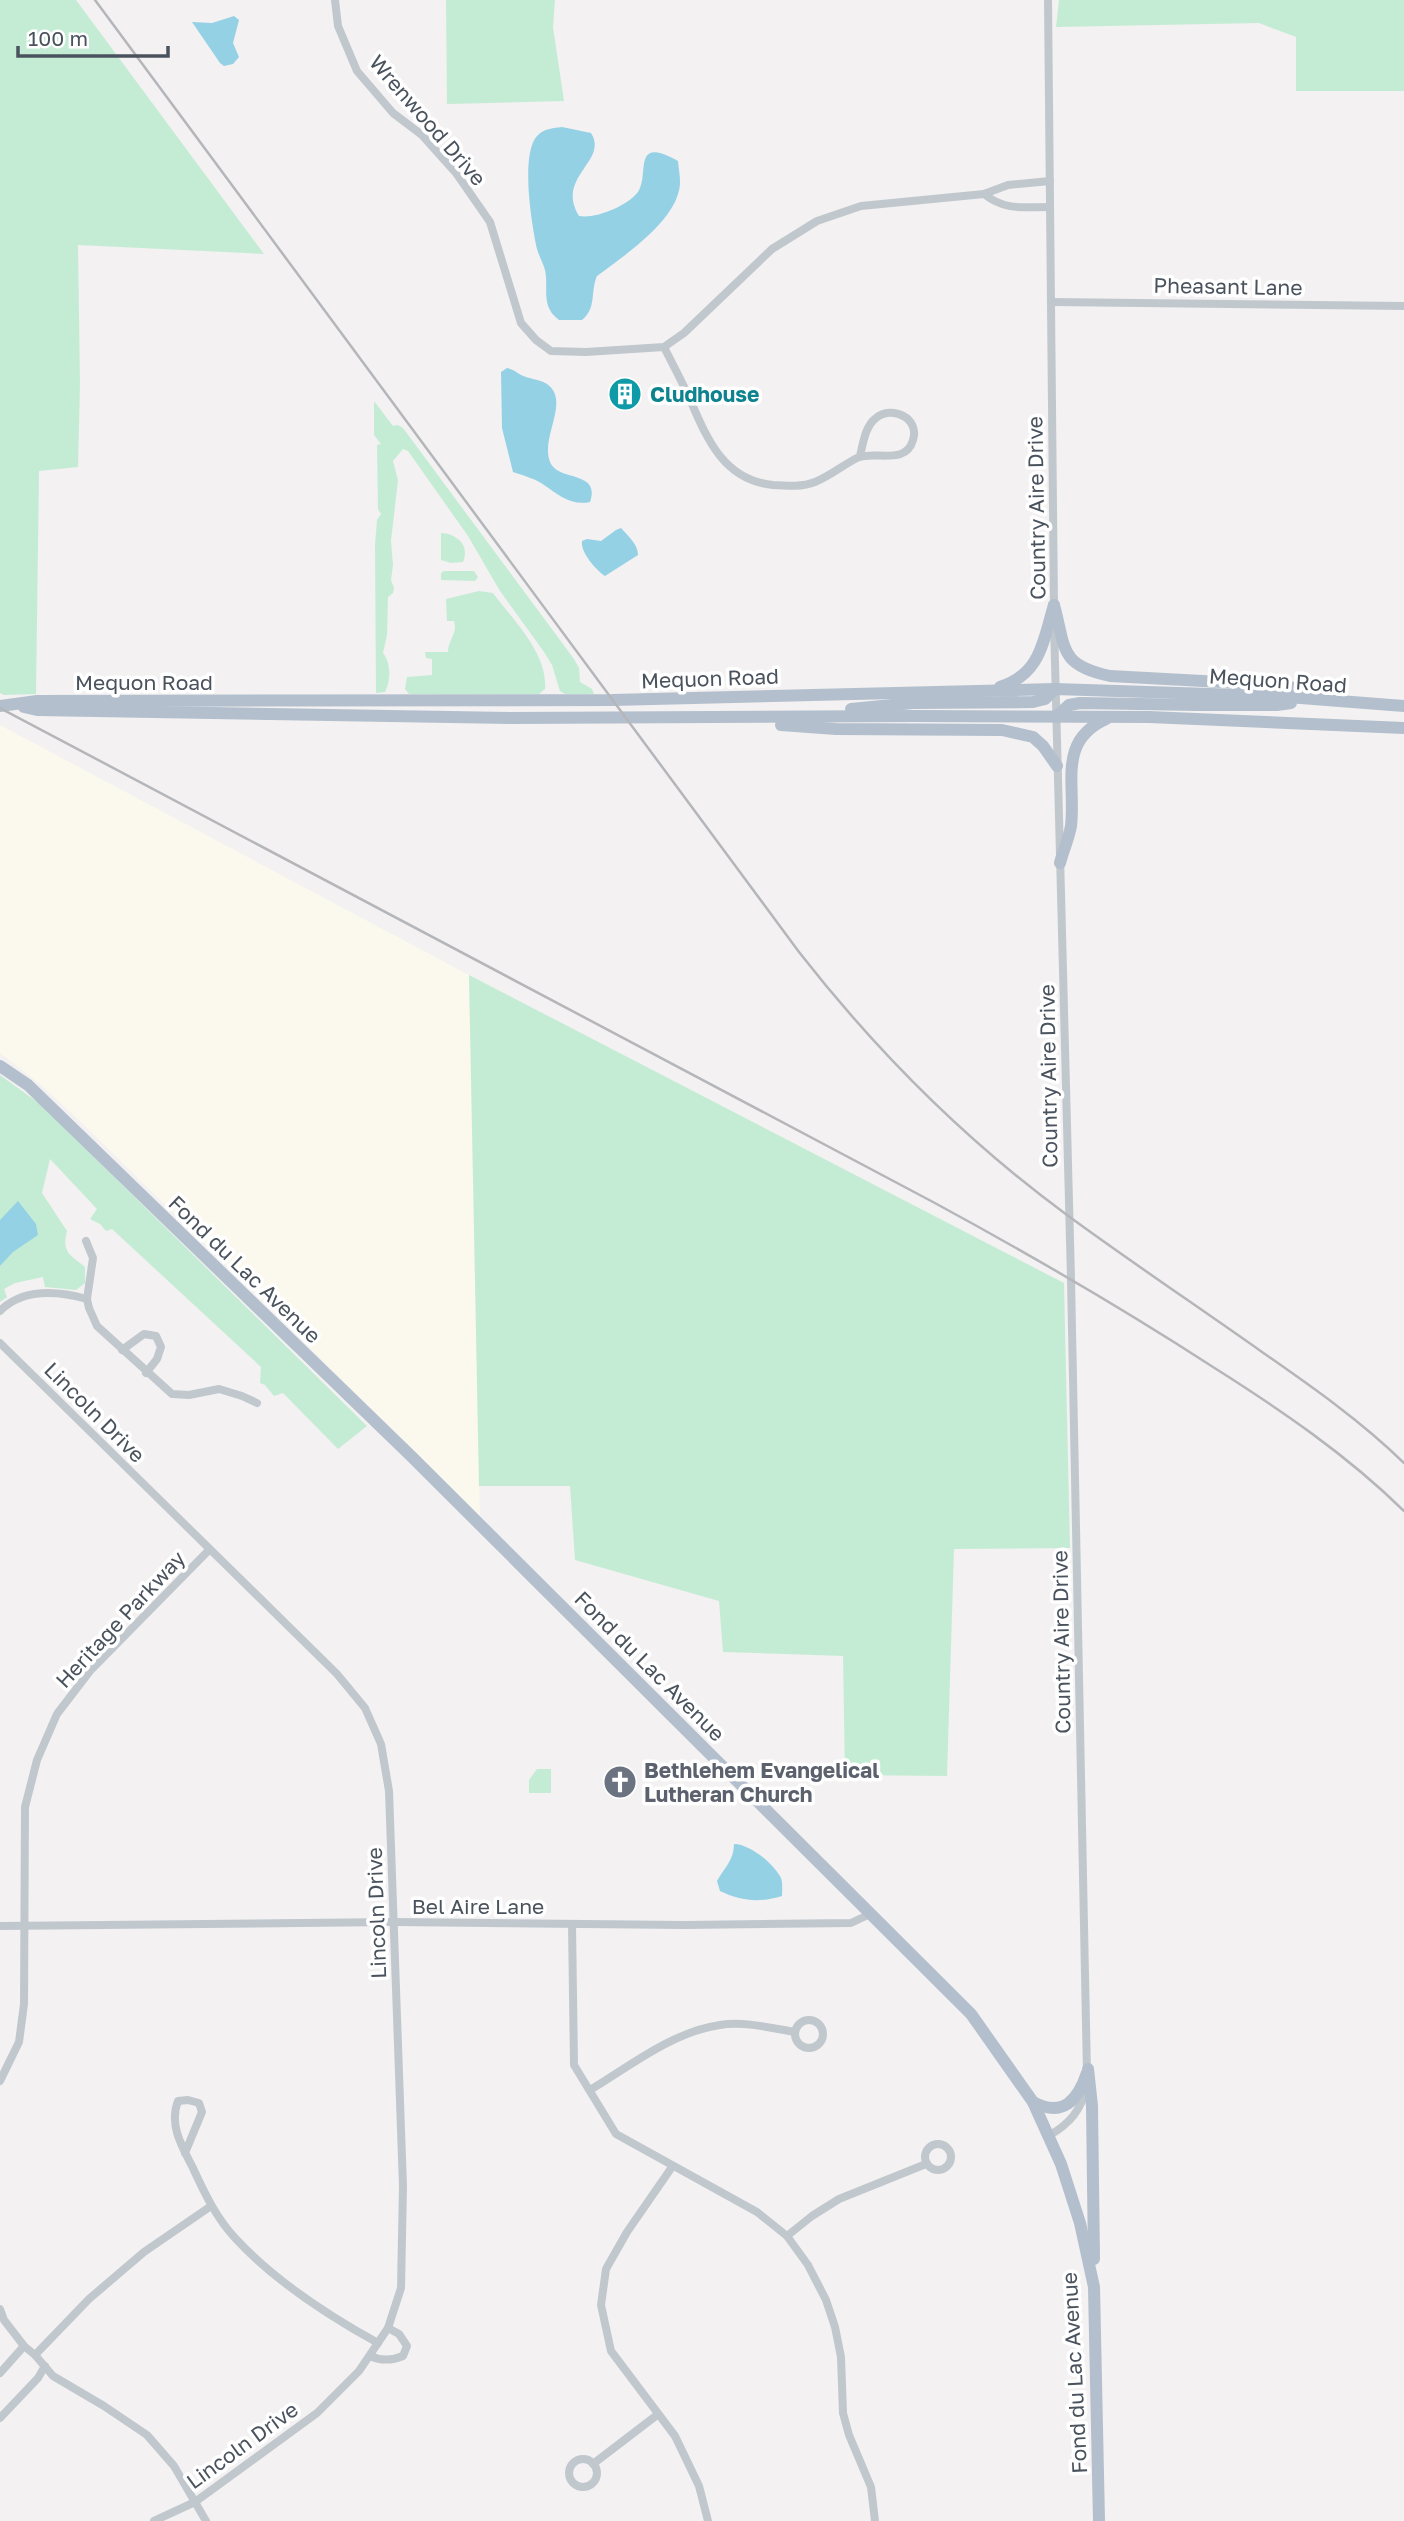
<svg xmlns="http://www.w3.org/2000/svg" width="1404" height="2521" viewBox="0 0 1404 2521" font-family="'Golos Text',sans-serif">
<rect width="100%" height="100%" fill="#f3f1f1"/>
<path fill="#fbf8ed" d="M0,725L469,975L480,1516L82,1123L42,1086L0,1053Z"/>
<g fill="#c4ecd5">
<path d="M0,0H76L264,254L78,245L80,384L78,467L39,471L36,694L4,695L0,693Z"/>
<path d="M446,0H555L553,27L564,101L447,104Z"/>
<path d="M1059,0H1404V91H1296V37L1259,23L1056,27Z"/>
<path d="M374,401L393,426L398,425L403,428L574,659L579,668L580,682L592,689L594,694H565L560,691L552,665L544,652L500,591L468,536L408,451L403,449L393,461L398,480L391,541L393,565L391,580L394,588L393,593L388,597L387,635L383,653C391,663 391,680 385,692L376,693L375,545L377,520L381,514L378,509L377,445L381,444L374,435Z"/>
<path d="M441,533C457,534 470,545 463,562L451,563L441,560Z"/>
<path d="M444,571H474L478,577L475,581L441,580V573Z"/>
<path d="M479,591L493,593C513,620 548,653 545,689L539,694H409L405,689L407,677L432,675V659L426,658L425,652H448C448,640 458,633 454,621H447L446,599Z"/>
<path d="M469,975L1064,1283L1070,1548L954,1549L947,1776L845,1775L843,1656L723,1652L719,1601L575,1560L570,1486H479Z"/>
<path d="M0,1075L40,1104L367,1426L338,1449L283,1393L274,1396L265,1385L260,1383L261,1367L112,1229L106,1231L100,1224L90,1219L97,1209L50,1159L42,1193L67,1231C61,1253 71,1255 85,1267V1283L76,1290L45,1287L43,1277L15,1283L4,1289L7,1297L0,1302Z"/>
<path d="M537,1769H551V1793H529V1780Z"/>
</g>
<g fill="#95d1e5">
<path d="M234,16L239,20L233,43L239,57L233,64L224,66L220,63L192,22L212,23Z"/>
<path d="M562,127L591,133C609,161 555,177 579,216C596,219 627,206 638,192C650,174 631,135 678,161C679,173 682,182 678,194C669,225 623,257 597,276C590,292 597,308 582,320H559C540,306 549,289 545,270C543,263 539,256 537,249C532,226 520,155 537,136C543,129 553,128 562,127Z"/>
<path d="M507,368C513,369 516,372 521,375C529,379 539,379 547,384C571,401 540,437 550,462C558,482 601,470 590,502C571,506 559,495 544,485C536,479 522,475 513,472L502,428L501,372Z"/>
<path d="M621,528C628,536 638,544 638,555L605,576C596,570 580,552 582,541L587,539L601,541L616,530Z"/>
<path d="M18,1201L36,1224L38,1235L13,1252L0,1266V1220Z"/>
<path d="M734,1844C750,1844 774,1864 781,1878C783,1884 782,1891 782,1896C760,1903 740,1901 720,1891L717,1881C725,1867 734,1860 734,1844Z"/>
</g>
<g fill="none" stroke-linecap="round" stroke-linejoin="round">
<g stroke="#c0c8ce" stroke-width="8">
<path d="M335,0L338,26L357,71L393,113L422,135L456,173L490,222L521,323L536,340L551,351L586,352L664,347L684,333L772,249L817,221L861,206L984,194L1008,185L1050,181"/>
<path d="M1048,0L1054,608"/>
<path d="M984,194C1005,211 1024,207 1050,207"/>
<path d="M1051,302L1404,306"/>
<path d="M664,347C672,363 680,378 688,395C706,436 722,480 773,485C787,486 803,487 815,482C830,476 843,465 857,458C874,450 906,466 913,440C920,418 892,405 876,418C865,426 863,444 860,456"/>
<path d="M1054,624L1071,1279L1087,2074"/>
<path d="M86,1241L93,1258L87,1299L89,1308L97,1326L172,1394L189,1395L219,1389L242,1396L257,1403"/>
<path d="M0,1311C23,1288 58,1291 87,1299"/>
<path d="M0,1343L337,1674L365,1708L381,1744L389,1791L403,2186L401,2288L388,2328L359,2371L317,2413L195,2502L154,2521"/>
<path d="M122,1350L144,1334L156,1336L161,1347L157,1359L146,1373"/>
<path d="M572,1924L574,2065L616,2134L757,2212L787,2236L808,2265L826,2300L835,2327L841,2357L843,2413L849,2435L871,2487L875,2521"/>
<path d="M0,1926L394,1922L685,1925L851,1923L870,1914"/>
<circle cx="809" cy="2034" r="14"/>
<path d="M0,2081L19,2042L24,2004L25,1807L37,1760L57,1714L90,1671L209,1550"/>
<path d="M590,2090C630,2066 672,2032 720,2025C744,2021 771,2028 795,2032"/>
<path d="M1050,2135C1069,2124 1082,2110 1086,2086"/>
<circle cx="938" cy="2157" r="13"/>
<path d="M185,2153L202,2112L199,2103L188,2100L178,2101C169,2124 181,2145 192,2166C204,2192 216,2218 236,2239C276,2282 327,2315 378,2343"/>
<path d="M672,2167L627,2232L606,2269L601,2305L611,2351L675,2436L699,2486L708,2521"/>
<path d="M787,2236L812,2216L839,2199L926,2164"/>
<path d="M0,2309L4,2320L24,2346L35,2355L53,2376L104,2406L147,2435L174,2466L206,2521"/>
<path d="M35,2355L89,2299L144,2252L211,2206"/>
<path d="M370,2356C381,2361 391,2361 403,2356L407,2346L399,2334L388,2328"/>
<path d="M0,2373L24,2346"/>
<path d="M0,2418L38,2378L45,2366"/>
<circle cx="583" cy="2473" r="14"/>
<path d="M593,2464L657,2415"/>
</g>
<g stroke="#b3bfcd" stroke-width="12">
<path d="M1054,605C1066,649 1059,665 1110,676L1275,685L1325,693"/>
<path d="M1000,687C1041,674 1043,641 1054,605"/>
<path d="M0,706L37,701L612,700L1055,689L1275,696L1404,706"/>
<path d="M24,707L37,710L511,718L914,716L1149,717L1404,728"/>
<path d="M851,709L913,703L1033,702L1045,699L1055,689"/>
<path d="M1056,717L1069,705L1080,703L1198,705H1277L1291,703"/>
<path d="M781,725L836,729L1002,730L1033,737L1043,746L1057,766"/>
<path d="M1060,863C1063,851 1069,838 1071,826C1076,784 1057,741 1106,719"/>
<path d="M0,1066L28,1085L412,1457L971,2014L1033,2102L1061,2164L1080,2223L1094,2287L1099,2521"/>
<path d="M1088,2069L1092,2106L1094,2259"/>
<path d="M1033,2102C1063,2118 1078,2100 1087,2073"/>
</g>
<g stroke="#b4b6ba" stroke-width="2.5">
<path d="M95,0L799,952C877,1052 965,1140 1067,1215C1131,1262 1197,1306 1262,1352C1311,1386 1361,1421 1404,1463"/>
<path d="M0,708L933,1202C1029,1254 1122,1308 1213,1367C1281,1410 1347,1455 1404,1511"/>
</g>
</g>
<defs>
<symbol id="building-disc" viewBox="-11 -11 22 22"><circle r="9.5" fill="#0f9aa8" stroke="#fff"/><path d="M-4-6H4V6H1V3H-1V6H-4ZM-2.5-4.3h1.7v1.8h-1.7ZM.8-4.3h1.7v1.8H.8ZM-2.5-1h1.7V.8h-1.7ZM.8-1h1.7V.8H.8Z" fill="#fff"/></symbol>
<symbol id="church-disc" viewBox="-11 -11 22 22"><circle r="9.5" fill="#6b7280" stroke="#fff"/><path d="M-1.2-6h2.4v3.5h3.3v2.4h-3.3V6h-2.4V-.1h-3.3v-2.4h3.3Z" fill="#fff"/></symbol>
</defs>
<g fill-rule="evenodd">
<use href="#building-disc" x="606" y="375" width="38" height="38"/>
<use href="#church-disc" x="601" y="1763" width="38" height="38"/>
</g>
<g text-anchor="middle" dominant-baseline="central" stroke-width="7" stroke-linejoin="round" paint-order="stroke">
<g font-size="21" fill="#4a535d" stroke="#fff">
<text transform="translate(428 120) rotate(49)">Wrenwood Drive</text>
<text transform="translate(1228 286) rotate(1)">Pheasant Lane</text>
<text transform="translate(1036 508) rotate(-91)">Country Aire Drive</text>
<text transform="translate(710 678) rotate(-2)">Mequon Road</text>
<text transform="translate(1278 680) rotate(4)">Mequon Road</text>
<text x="144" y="682">Mequon Road</text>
<text transform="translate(1048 1076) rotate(-91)">Country Aire Drive</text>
<text transform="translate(245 1269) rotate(44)">Fond du Lac Avenue</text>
<text transform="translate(95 1412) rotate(45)">Lincoln Drive</text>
<text transform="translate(120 1619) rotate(-47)">Heritage Parkway</text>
<text transform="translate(1061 1642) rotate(-91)">Country Aire Drive</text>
<text transform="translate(650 1666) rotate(45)">Fond du Lac Avenue</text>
<text x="478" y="1906">Bel Aire Lane</text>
<text transform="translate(376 1913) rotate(-92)">Lincoln Drive</text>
<text transform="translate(1074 2373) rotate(-93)">Fond du Lac Avenue</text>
<text transform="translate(242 2445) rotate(-36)">Lincoln Drive</text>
</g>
<g font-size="21" font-weight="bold" fill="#0d838f" stroke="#fff" text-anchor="start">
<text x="650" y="394">Cludhouse</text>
</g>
<g font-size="21" font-weight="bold" fill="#5b616d" stroke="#fff" text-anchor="start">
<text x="644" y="1770">Bethlehem Evangelical<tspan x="644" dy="24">Lutheran Church</tspan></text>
</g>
</g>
<path d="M18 46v10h150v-10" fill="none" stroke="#4a535d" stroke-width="3.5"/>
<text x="28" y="46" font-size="21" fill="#4a535d" stroke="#ffffff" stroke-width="5" paint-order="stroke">100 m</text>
</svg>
